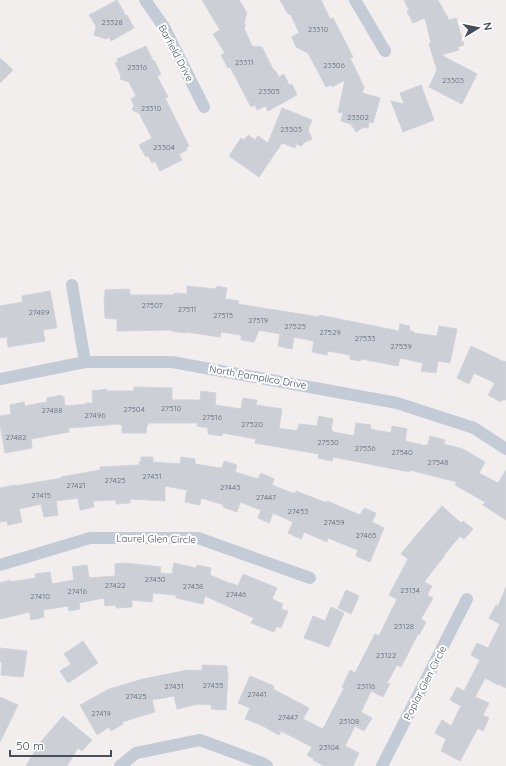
<svg xmlns="http://www.w3.org/2000/svg" width="506" height="766" viewBox="0 0 506 766" font-family="Quicksand,sans-serif">
<rect width="100%" height="100%" fill="#f1eeed"/>
<g fill="#cccfd6" stroke="#d1d3da">
<path d="M117,0L126,16L127,15L134,28L111,41L109,37L106,39L94,35L96,26L89,15Z"/>
<path d="M202,0H239L247,13L244,23L246,26L244,28L252,46L262,47L274,71L275,70L279,77L284,74L289,85L292,84L297,95L268,111L266,106L257,110L255,105L251,107L230,67L228,68L221,55L225,53L213,34L220,30Z"/>
<path d="M280,0H321L330,19L333,18L353,57L350,58L364,87L362,93L380,98L373,123L369,122L368,128L364,127L356,132L351,124L341,121L343,113L338,112L345,80L332,87L331,85L326,87L308,53L296,47L292,37L299,33L291,15L288,14Z"/>
<path d="M404,0H438L449,20L456,18L464,45L458,47L459,50L441,55L477,74L462,104L429,87L437,70L429,44L431,43L425,18L413,23L407,11L409,10Z"/>
<path d="M146,46L153,61L154,60L161,74L157,76L168,97L165,98L189,146L186,148L187,150L179,154L182,160L160,171L155,161L152,163L148,156L146,157L139,145L152,138L139,113L132,110L134,105L131,99L136,96L129,82L120,79L121,76L115,63L118,62L117,59Z"/>
<path d="M0,58L13,70L0,83Z"/>
<path d="M421,85L434,120L403,132L391,101L404,104L400,93Z"/>
<path d="M282,108L312,120L308,130L312,139L303,143L302,146L296,144L295,148L282,143L259,177L229,156L241,138L244,140L248,135L255,140L258,136L268,143Z"/>
<path d="M187,286L216,289L217,286L227,288L225,299L239,301L238,304L319,317V315L399,331L400,324L410,326L409,330L414,332V333L436,336H437L439,326L457,329L450,363L438,361L436,373L421,371L423,363L400,358L398,366L361,359L360,361L350,359V355L328,351L327,355L312,352L314,341L294,337L292,349L278,346L280,334L259,330L254,342L241,340V335L221,332L220,337L186,332V333L171,331V330L117,331V319L105,318L104,296H105V290L129,289L130,295H174L175,293L187,294Z"/>
<path d="M50,291L57,328L43,330L45,341L8,347L7,337L0,338V306L23,302L22,296Z"/>
<path d="M471,346L505,362L506,361V400L503,399L501,402L488,395L495,383L474,373L469,384L457,378Z"/>
<path d="M134,387L172,388V400H200L201,391L216,393L215,405L241,409L243,398L257,400L256,405L282,409L279,428L297,431L299,424L317,426L319,416L333,419L331,430L333,431V432L354,436L356,423L371,425L370,429L391,433L392,426L407,429L405,441L423,445V446H424L425,445H428L430,436L445,440L444,444L463,449L485,462L479,473L498,483L506,470V520L483,505L485,502L455,485L457,482L410,470V472L333,457L332,461L318,458L319,454L255,443L256,439L223,433L222,436L208,434V428L197,426L198,423H148V425H147L146,433H122V425H120V424L68,428L69,432L31,439L32,448L5,453L0,425V416L11,414L10,405L24,402L25,406L47,402V398L62,395V397H64L65,406L86,404V403H93L92,391L107,389V391H134Z"/>
<path d="M141,457H153V462L180,464L181,457L195,459V464L220,468L221,467L222,468L224,461L237,465L235,472L258,479L261,473L274,479L272,485L295,494L296,491L327,503V501L360,515L364,508L376,513L372,522L384,528L370,562L356,556L358,550L328,538L327,542L304,532L301,539L288,533L293,522L273,513L269,523L258,518L261,510L240,502L237,512L223,507L224,505L201,498L200,505L185,502L187,490L165,486V501L130,499V503L116,504V500L93,501L94,507L80,510L78,498L56,501L58,515L44,517L41,504L19,509L22,522L8,525L7,521L0,522V488L15,485V486L62,478L61,477L100,470V467L139,465V462H141Z"/>
<path d="M442,506L461,523L463,521L473,529L464,539L460,536L444,555H445L424,582L432,586L427,595L433,598L421,619L426,622L419,635L418,634L401,667L397,665L387,683L390,684L383,697L371,691L361,712L372,718L364,731L355,726L345,746L359,753L353,766H324L313,760L314,759L307,755L312,747L281,731L279,735L263,726L245,719L250,708L238,703L250,676L274,686L273,689L309,708L303,719L323,729L344,688L342,687L350,670L355,673L375,634L379,636L397,599L389,595L408,559L401,554L418,533Z"/>
<path d="M125,563L161,567L160,573L172,574L174,563L196,568L197,565L211,568L210,575L231,584V583L238,586L243,574L277,588L272,599L283,604L281,609L288,611L281,628L277,626L274,632L251,623L254,618L205,596L203,604L176,598V595L153,593L152,602L132,600V607L116,608V605L105,606L104,598L79,603L80,609L69,611L68,606L43,610L44,617L31,620L30,613L29,614V612L0,619V583L10,580V582L36,578L35,574L50,572L52,584L74,580L72,567L87,565L89,578L115,576V564Z"/>
<path d="M506,587V688L498,684V685L485,678L475,697L489,703L483,715L489,718L483,731L478,728L460,761L441,751L446,739L435,733L442,720L451,726L461,706L450,700L457,687L464,691L480,660L471,655L477,643L488,648L500,624L489,618L496,605L498,606Z"/>
<path d="M346,590L359,596L351,614L338,608Z"/>
<path d="M331,607L344,613L329,647L304,638L313,616L325,621Z"/>
<path d="M83,641L98,663L68,683L60,671L71,664L64,654Z"/>
<path d="M0,648L27,651L23,677L1,675L2,662H0Z"/>
<path d="M202,665L227,666V672H228L226,710L211,709L212,705L198,704L177,709L174,696L152,700L155,712L122,722L123,724L111,731L109,727L97,735L80,705L109,689L143,679L188,670L202,671Z"/>
<path d="M0,697L18,705L0,742Z"/>
<path d="M63,716L92,740L82,751L78,748L67,766H26L39,744Z"/>
</g>
<g fill="none" stroke-linecap="round" stroke-linejoin="round">
<g stroke="#c3cbd7" stroke-width="12">
<path d="M145,0L164,27L204,107"/>
<path d="M355,0L385,51"/>
<path d="M72,285L85,362"/>
<path d="M0,379L85,362H172L397,403L474,428L506,449"/>
<path d="M0,565L90,538H198L310,578"/>
<path d="M120,766L136,753L200,740L262,763L267,766"/>
<path d="M382,766L467,599"/>
</g>
</g>
<g text-anchor="middle" dominant-baseline="central" stroke-width="4" stroke-linejoin="round" paint-order="stroke">
<g font-size="8" fill="#666e7b">
<text x="112" y="22">23328</text>
<text x="318" y="29">23310</text>
<text x="244" y="62">23311</text>
<text x="334" y="65">23306</text>
<text x="137" y="67">23316</text>
<text x="453" y="80">23303</text>
<text x="269" y="91">23305</text>
<text x="151" y="108">23310</text>
<text x="358" y="117">23302</text>
<text x="291" y="129">23303</text>
<text x="164" y="147">23304</text>
<text x="152" y="305">27507</text>
<text x="187" y="309">27511</text>
<text x="39" y="312">27489</text>
<text x="223" y="315">27515</text>
<text x="258" y="320">27519</text>
<text x="295" y="326">27525</text>
<text x="330" y="332">27529</text>
<text x="365" y="338">27533</text>
<text x="401" y="346">27539</text>
<text x="171" y="408">27510</text>
<text x="134" y="409">27504</text>
<text x="52" y="410">27488</text>
<text x="95" y="415">27496</text>
<text x="212" y="417">27516</text>
<text x="252" y="424">27520</text>
<text x="16" y="437">27482</text>
<text x="328" y="442">27530</text>
<text x="365" y="448">27536</text>
<text x="402" y="452">27540</text>
<text x="438" y="462">27548</text>
<text x="152" y="476">27431</text>
<text x="115" y="480">27425</text>
<text x="76" y="485">27421</text>
<text x="230" y="487">27443</text>
<text x="41" y="495">27415</text>
<text x="266" y="497">27447</text>
<text x="298" y="511">27453</text>
<text x="334" y="522">27459</text>
<text x="366" y="535">27465</text>
<text x="155" y="579">27430</text>
<text x="115" y="585">27422</text>
<text x="193" y="586">27438</text>
<text x="410" y="590">23134</text>
<text x="77" y="591">27416</text>
<text x="236" y="594">27446</text>
<text x="40" y="596">27410</text>
<text x="404" y="626">23128</text>
<text x="386" y="655">23122</text>
<text x="213" y="685">27435</text>
<text x="174" y="686">27431</text>
<text x="366" y="686">23116</text>
<text x="257" y="694">27441</text>
<text x="136" y="696">27425</text>
<text x="101" y="713">27419</text>
<text x="288" y="717">27447</text>
<text x="349" y="721">23108</text>
<text x="329" y="747">23104</text>
</g>
<g font-size="10" fill="#444e5d" stroke="#fff">
<text transform="translate(176 53) rotate(62)">Barfield Drive</text>
<text transform="translate(258 377) rotate(10)">North Pamplico Drive</text>
<text transform="translate(156 539) rotate(1)">Laurel Glen Circle</text>
<text transform="translate(425 683) rotate(-63)">Poplar Glen Circle</text>
</g>
</g>
<g transform="translate(478 28) rotate(80)" stroke="#ffffff" stroke-width="3" paint-order="stroke">
<path d="M0-3L7 15L0 10L-7 15Z" fill="#444e5d"/>
<text y="-6" font-size="11" font-weight="bold" text-anchor="middle" fill="#444e5d">N</text>
</g>
<path d="M10 750v6h101v-6" fill="none" stroke="#444e5d" stroke-width="2"/>
<text x="16" y="750" font-size="12" fill="#444e5d" stroke="#ffffff" stroke-width="3" paint-order="stroke">50 m</text>
</svg>
